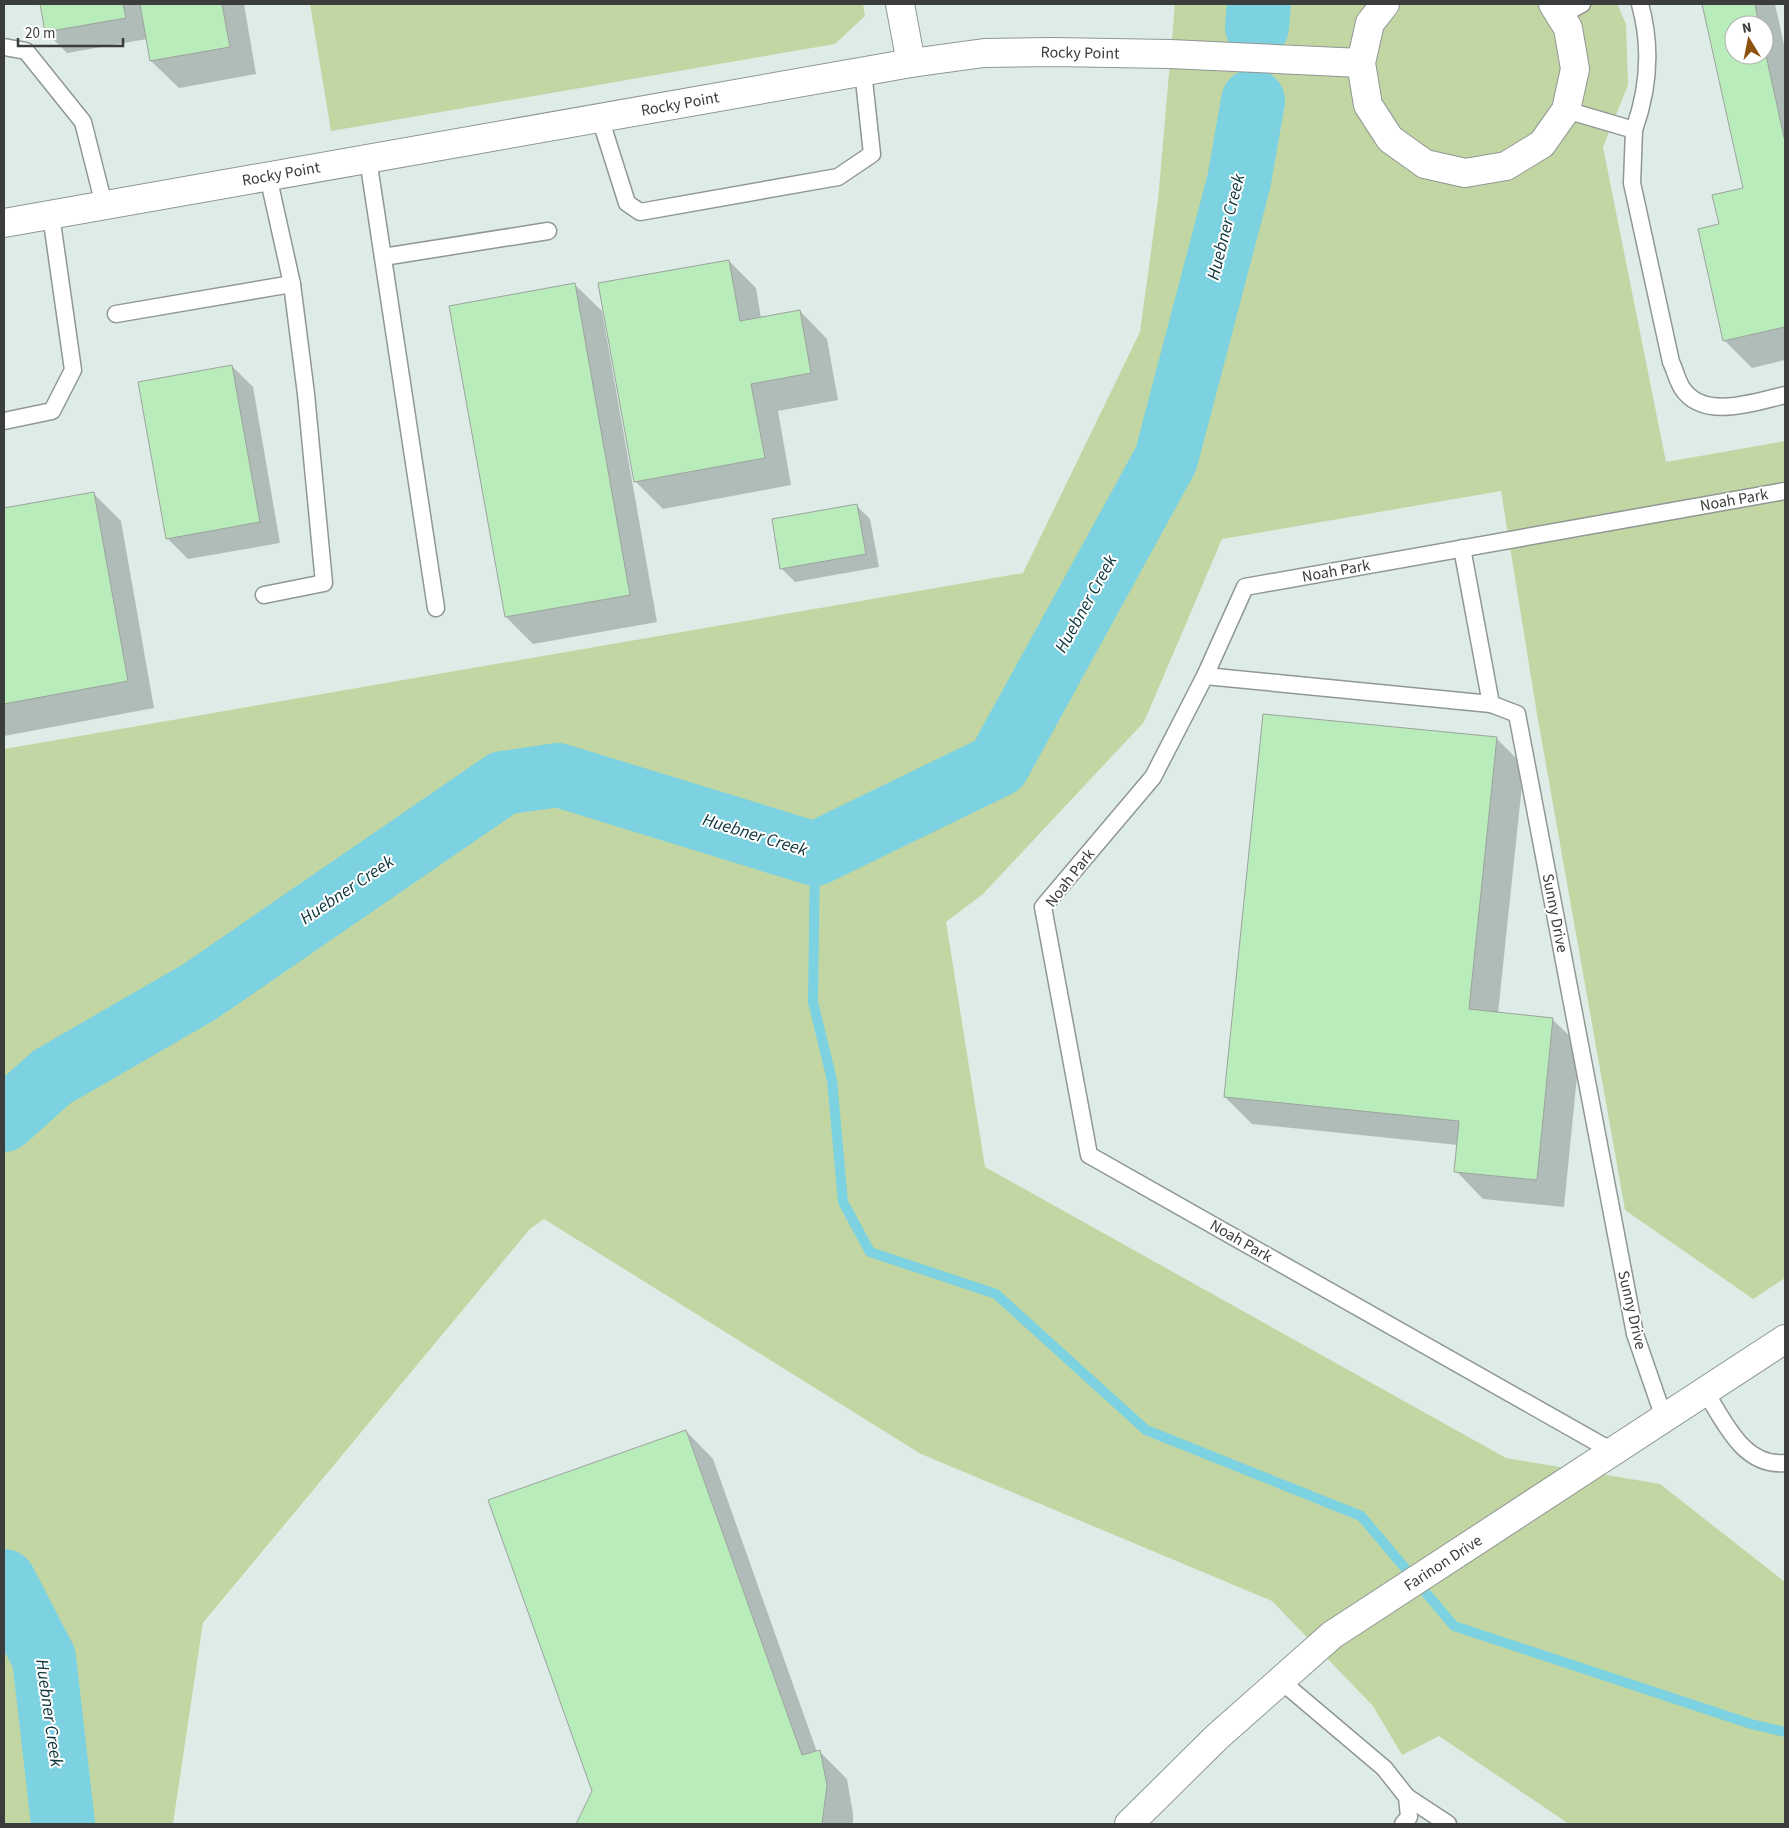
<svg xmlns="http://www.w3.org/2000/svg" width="1789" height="1828" viewBox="0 0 1789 1828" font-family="'Source Sans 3',sans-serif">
<rect width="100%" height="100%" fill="#eff6f3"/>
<path fill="#ddece6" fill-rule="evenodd" d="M4,4H1785V1824H173L203,1624L530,1229L983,894L1221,539L4,749ZM1734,25H1764V55H1734Z"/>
<g fill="#c2d6a3">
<path d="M310,4H863L865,16L835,44L331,131Z"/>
<path d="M1175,4H1617L1626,24L1628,85L1603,147L1666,462L1785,441V1278L1753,1299L1625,1210L1537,714L1501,491L1222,539L1144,722L983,894L946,922L985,1167L1506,1458L1660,1484L1785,1582V1824H1569L1439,1736L1402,1755L1373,1706L1272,1601L921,1454L544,1219L530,1229L203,1623L173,1824H4V749L1023,573L1140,332L1158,200Z"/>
</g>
<g fill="#0003" fill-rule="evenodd">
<path d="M41,4H244L256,74L179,88L151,61L147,39L67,53L46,32Z"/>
<path d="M1703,4H1775L1785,49V360L1752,368L1724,340L1720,225L1744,189ZM1734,25H1764V55H1734Z"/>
<path d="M729,261L756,288L761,318L800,311L827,339L838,400L778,411L791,485L663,509L635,481Z"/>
<path d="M574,284L602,311L657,622L533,644L506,617Z"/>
<path d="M232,366L253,387L280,543L188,559L167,538Z"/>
<path d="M93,493L121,521L154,708L4,736V509Z"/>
<path d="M856,505L870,519L879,567L795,582L782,569Z"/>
<path d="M1496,738L1524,766L1498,1013L1552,1019L1580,1046L1564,1207L1483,1199L1456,1171L1458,1145L1252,1124L1225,1097Z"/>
<path d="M686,1431L713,1459L817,1752L819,1751L847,1779L853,1814V1824H577L593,1791Z"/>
</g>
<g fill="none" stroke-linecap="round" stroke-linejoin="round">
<path stroke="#7cd2e1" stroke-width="10" d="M815,854L813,1002L832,1080L843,1202L870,1252L996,1294L1146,1430L1361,1516L1454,1626L1751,1724L1785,1732"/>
<g stroke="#7cd2e1" stroke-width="64">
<path d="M1257,27L1259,4"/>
<path d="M4,1120L52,1077L199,992L503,783L558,775L815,854L998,765L1166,459L1239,181L1253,101"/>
<path d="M4,1581L44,1658L63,1824"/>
</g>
</g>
<g fill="#b8ecbb" stroke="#9ea29e">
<path d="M40,4H123L126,18L45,32Z"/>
<path d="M140,4H222L230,47L150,61Z"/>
<path d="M1702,4H1755L1759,25H1734V55H1764V46L1785,142V327L1723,341L1698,229L1719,224L1712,195L1743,188Z"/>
<path d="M729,260L740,321L800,310L811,373L751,384L765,458L634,482L598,283Z"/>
<path d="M575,283L630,595L505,617L449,306Z"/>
<path d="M232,365L260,522L166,539L138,382Z"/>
<path d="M94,492L128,681L4,704V508Z"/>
<path d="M857,504L866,554L780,569L772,519Z"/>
<path d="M1263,714L1497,737L1469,1009L1553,1018L1537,1180L1454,1172L1459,1121L1224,1097Z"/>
<path d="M686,1430L802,1755L820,1750L827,1785L822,1824H576L592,1791L488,1500Z"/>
</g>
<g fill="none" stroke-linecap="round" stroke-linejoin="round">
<defs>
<g id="service">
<path d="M1560,16L1582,4"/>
<path d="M4,47L26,51L83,122L104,205"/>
<path d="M1566,110L1634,130L1632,183L1671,362C1675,370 1677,380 1682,388C1703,421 1755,402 1785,395"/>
<path d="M600,118L627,203L640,212L838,177L872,154L863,71"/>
<path d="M1634,130C1649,88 1652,47 1640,4"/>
<path d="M368,159L436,608"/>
<path d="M383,257L548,231"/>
<path d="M116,314L292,284"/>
<path d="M4,421L52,411L73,370L51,215"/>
<path d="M1462,548L1491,704"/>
<path d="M264,595L324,583L306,394L292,284L268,176"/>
<path d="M1205,676L1491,704L1517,714L1635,1334L1664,1418"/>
<path d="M1705,1391C1724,1421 1743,1467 1785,1463"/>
<path d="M1612,1451L1089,1155L1043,907L1153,777L1205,676L1245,587L1785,491"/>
<path d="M1281,1681L1384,1768L1407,1797L1409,1817L1403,1824"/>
<path d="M1407,1797L1448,1824"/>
</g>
<g id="minor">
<path d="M900,4L911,63"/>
<path d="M1385,4L1370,23L1361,63L1368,105L1390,139L1425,164L1465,173L1506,166L1542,144L1566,110L1575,69L1568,28L1553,4"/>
<path d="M4,223L911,63L984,53L1052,52L1170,54L1361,63"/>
<path d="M1129,1824L1217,1737L1332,1635L1785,1339"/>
</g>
</defs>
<use href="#service" stroke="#909794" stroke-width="19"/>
<use href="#minor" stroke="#909794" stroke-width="30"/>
<use href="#service" stroke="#fff" stroke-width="16"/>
<use href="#minor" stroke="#fff" stroke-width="28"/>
</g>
<g text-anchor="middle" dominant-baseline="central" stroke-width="4" stroke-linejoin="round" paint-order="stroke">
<g font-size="16" fill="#3a3d3c" stroke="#fff">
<text transform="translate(1080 53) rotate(1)">Rocky Point</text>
<text transform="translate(680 104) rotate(-10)">Rocky Point</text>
<text transform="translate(281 174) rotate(-10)">Rocky Point</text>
<text transform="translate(1734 500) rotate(-10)">Noah Park</text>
<text transform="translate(1336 571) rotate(-10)">Noah Park</text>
<text transform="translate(1070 878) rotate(-52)">Noah Park</text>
<text transform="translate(1555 913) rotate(79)">Sunny Drive</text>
<text transform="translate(1241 1241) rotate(30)">Noah Park</text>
<text transform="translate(1632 1310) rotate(77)">Sunny Drive</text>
<text transform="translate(1443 1563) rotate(-33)">Farinon Drive</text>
</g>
<g font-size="18" font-style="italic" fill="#0c363d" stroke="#fff">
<text transform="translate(1226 227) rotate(-76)">Huebner Creek</text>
<text transform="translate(1086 604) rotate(-61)">Huebner Creek</text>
<text transform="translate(755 835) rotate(17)">Huebner Creek</text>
<text transform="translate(347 890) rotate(-34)">Huebner Creek</text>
<text transform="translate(49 1713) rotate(82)">Huebner Creek</text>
</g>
</g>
<rect width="1789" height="1828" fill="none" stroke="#3a3d3c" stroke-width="10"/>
<g transform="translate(1749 40) rotate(350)"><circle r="24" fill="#ffffff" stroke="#b0b1b1"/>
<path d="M0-4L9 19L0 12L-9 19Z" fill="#8c510f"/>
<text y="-8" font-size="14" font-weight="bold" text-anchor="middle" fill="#3a3d3c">N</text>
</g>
<path d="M18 38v8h105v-8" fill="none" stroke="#3a3d3c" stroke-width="2.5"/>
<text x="25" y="38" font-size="15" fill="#3a3d3c" stroke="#ffffff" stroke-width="4" paint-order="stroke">20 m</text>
</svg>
